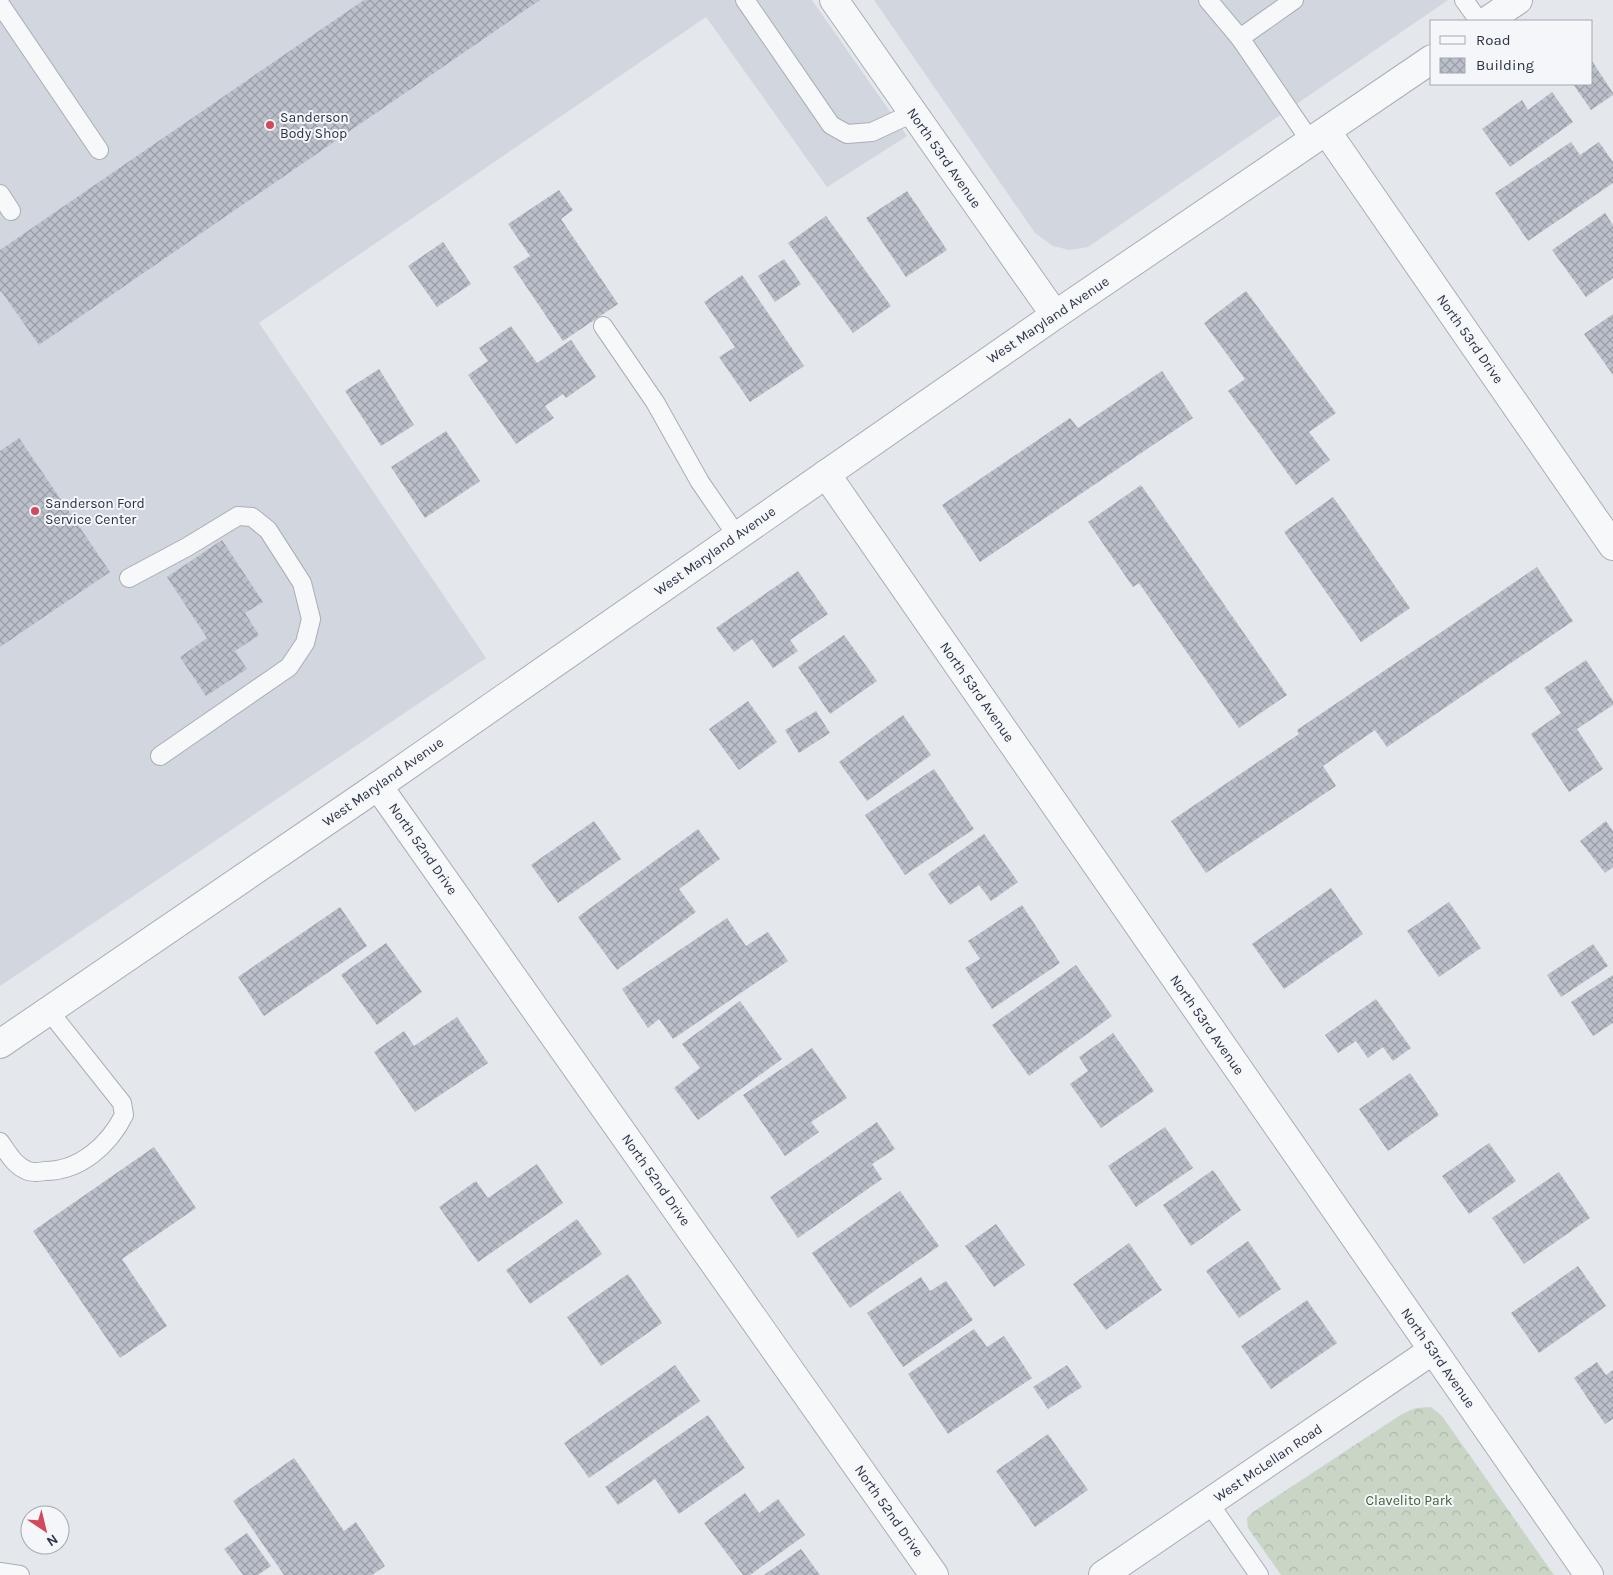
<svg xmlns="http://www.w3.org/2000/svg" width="1613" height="1575" viewBox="0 0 1613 1575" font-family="Karla,sans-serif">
<defs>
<pattern id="forest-crowns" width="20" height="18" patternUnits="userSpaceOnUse" patternTransform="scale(1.25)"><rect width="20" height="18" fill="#c9d6c5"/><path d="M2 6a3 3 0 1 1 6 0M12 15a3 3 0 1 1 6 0" fill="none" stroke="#adb8ab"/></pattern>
<pattern id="building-cross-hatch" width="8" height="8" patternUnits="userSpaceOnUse" patternTransform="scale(1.25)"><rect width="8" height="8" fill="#bbc0ca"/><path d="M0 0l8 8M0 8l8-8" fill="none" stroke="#989da6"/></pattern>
</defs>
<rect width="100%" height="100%" fill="#e4e7ec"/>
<g fill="#d2d6de">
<path d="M0,0H812L907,136L827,187L706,17L259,323L486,658L0,986Z"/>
<path d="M874,0H1448L1088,247L1069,250L1053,246L1035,233Z"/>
</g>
<path fill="url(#forest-crowns)" d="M1431,1407L1442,1416L1554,1575H1281L1248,1528L1247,1518L1253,1512L1402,1414L1416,1408Z"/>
<g fill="url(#building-cross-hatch)">
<path d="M364,0H540L39,345L1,291L0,292V250Z"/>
<path d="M1592,61L1613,93V95L1591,110L1573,84H1592Z"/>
<path d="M1552,92L1573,122L1510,167L1482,129L1522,100L1528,110Z"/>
<path d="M1571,142L1580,155L1599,142L1613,162V183L1528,241L1495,193Z"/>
<path d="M559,190L573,210L561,219L618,304L563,341L513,267L530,256L508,224Z"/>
<path d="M907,191L947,250L906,277L866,218Z"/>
<path d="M1605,213L1613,225V278L1586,297L1552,250Z"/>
<path d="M826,216L891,306L853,333L788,243Z"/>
<path d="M443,242L471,284L437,307L408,266Z"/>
<path d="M784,259L801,284L775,302L758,276Z"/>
<path d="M742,275L804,366L750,402L719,357L735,347L704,302Z"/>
<path d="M1246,291L1336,413L1309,432L1330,460L1296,485L1228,391L1245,379L1204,323Z"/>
<path d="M1613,314V375L1584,334Z"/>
<path d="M511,326L537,363L571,340L596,377L566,398L563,394L545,406L554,418L516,444L468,375L488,361L479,348Z"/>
<path d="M379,369L414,425L381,446L345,391Z"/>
<path d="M1162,371L1193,418L980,562L942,505L1070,418L1078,428Z"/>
<path d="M446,431L480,481L425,518L391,467Z"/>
<path d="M19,438L110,572L0,647V451Z"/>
<path d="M1141,485L1287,695L1239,728L1139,583L1133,587L1088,522Z"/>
<path d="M1333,497L1410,608L1361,642L1284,532Z"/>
<path d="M222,540L263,602L245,613L259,635L235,651L247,669L206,696L180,657L207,638L167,577Z"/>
<path d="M1537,567L1573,621L1387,747L1375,730L1323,766L1336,786L1206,873L1171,821L1299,734L1297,730Z"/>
<path d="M798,571L828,614L790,640L798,651L773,668L752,639L734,652L716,628Z"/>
<path d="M844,635L877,681L830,714L798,667Z"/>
<path d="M1586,660L1613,701V705L1577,729L1603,769L1569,792L1531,734L1561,713L1544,688Z"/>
<path d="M748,701L777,742L739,770L709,729Z"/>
<path d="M816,711L830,733L799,753L785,730Z"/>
<path d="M903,715L931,755L867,801L839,762Z"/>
<path d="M934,769L974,829L905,875L865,815Z"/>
<path d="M594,821L621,859L558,903L531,865Z"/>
<path d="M1606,821L1613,831V867L1605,873L1580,841Z"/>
<path d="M698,829L720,859L679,889L696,912L617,970L578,917Z"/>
<path d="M984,834L1018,882L991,901L979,885L950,905L928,874Z"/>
<path d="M1331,888L1363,934L1284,989L1252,944Z"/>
<path d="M1449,902L1481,948L1439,977L1407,931Z"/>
<path d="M1022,905L1060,963L992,1009L965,968L980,959L968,941Z"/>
<path d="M340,907L367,946L264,1016L238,977Z"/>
<path d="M727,918L746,946L768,932L788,961L673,1039L659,1019L648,1028L622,989Z"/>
<path d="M386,943L422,992L377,1025L341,975Z"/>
<path d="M1593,944L1608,966L1561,997L1547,975Z"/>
<path d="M1076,965L1112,1016L1029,1076L992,1025Z"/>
<path d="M1613,975V1023L1593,1036L1571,1002Z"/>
<path d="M1376,999L1411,1048L1393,1061L1383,1047L1368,1058L1356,1041L1338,1053L1325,1035Z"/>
<path d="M740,1001L782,1059L698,1120L674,1088L700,1068L682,1044Z"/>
<path d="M457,1017L488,1063L415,1112L374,1052L404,1031L414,1046Z"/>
<path d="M1113,1033L1154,1091L1101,1128L1070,1084L1088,1071L1079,1057Z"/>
<path d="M812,1048L847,1098L811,1122L819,1132L785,1156L743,1095Z"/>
<path d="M1410,1073L1439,1115L1388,1151L1359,1109Z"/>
<path d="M877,1122L895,1149L872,1164L882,1179L798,1238L770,1197Z"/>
<path d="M1165,1127L1193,1168L1136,1207L1108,1166Z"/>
<path d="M1489,1143L1516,1181L1469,1214L1442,1176Z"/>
<path d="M154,1147L196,1208L122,1259L167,1326L120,1358L33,1231Z"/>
<path d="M537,1164L563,1203L478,1262L439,1207L476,1181L488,1198Z"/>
<path d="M1213,1170L1241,1210L1191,1246L1163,1205Z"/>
<path d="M1559,1172L1590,1218L1524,1264L1492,1218Z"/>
<path d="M900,1191L939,1246L850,1308L812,1253Z"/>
<path d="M577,1219L602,1254L530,1304L506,1270Z"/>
<path d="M996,1224L1025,1265L994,1287L965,1246Z"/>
<path d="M1248,1241L1281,1289L1239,1318L1206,1271Z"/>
<path d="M1129,1243L1162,1290L1106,1330L1073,1284Z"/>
<path d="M1578,1266L1606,1306L1539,1353L1511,1313Z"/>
<path d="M628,1274L662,1323L601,1366L567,1317Z"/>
<path d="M921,1277L930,1291L946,1281L973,1320L903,1367L867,1313Z"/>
<path d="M1307,1300L1337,1343L1271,1389L1241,1346Z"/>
<path d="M974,1329L987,1347L1004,1336L1032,1378L948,1434L908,1374Z"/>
<path d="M1597,1362L1606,1375L1613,1370V1419L1605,1424L1574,1378Z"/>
<path d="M675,1365L700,1401L589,1478L564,1443Z"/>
<path d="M1067,1365L1082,1387L1048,1409L1033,1387Z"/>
<path d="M708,1415L745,1468L679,1514L655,1479L618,1505L605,1487Z"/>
<path d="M1048,1434L1088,1490L1035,1527L996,1471Z"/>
<path d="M294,1458L344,1531L356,1522L385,1566L372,1575H284L233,1501Z"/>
<path d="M745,1493L759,1513L778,1499L805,1535L750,1575H743L704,1523Z"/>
<path d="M247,1533L271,1566L258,1575H243L224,1549Z"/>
<path d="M801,1549L820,1575H764Z"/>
</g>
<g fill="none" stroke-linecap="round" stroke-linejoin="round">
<defs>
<g id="service">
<path d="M745,0L831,125L847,134L872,132L913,113"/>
<path d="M1208,0L1240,38L1311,142"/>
<path d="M1464,0L1479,21"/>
<path d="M0,4L99,150"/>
<path d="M1240,38L1294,0"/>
<path d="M0,194L11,211"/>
<path d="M603,326L655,402L700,482L737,536"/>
<path d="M129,578L187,547L238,516L252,517L268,530L302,583L311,619L305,643L289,667L160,756"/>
<path d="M0,1142C8,1153 14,1165 26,1170C31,1173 39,1172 45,1171C80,1171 109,1145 124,1115L122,1103L49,1011"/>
<path d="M1209,1503L1259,1575"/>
<path d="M0,1572L20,1575"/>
</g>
<g id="minor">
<path d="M834,0L1055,315"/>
<path d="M1327,132L1613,546"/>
<path d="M826,474L1589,1575"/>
<path d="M378,786L934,1575"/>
<path d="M1103,1575L1433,1350"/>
</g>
<g id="tertiary">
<path d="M1487,21L1518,0"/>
<path d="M0,1044L378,786L1055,315L1432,59"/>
</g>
</defs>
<use href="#service" stroke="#a9aeb7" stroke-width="20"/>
<use href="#minor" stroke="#a9aeb7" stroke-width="30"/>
<use href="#tertiary" stroke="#a9aeb7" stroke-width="30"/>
<use href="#service" stroke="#f7f8fa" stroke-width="18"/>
<use href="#minor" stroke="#f7f8fa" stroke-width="28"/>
<use href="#tertiary" stroke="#f7f8fa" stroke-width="28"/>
</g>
<g fill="#d1495b" stroke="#f4f6f9" stroke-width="2">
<circle cx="270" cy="125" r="5"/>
<circle cx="35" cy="511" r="5"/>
</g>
<g text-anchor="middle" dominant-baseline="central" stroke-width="4" stroke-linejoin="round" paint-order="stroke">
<g font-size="14" fill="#2b3445" stroke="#f4f6f9" text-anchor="start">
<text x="280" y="117">Sanderson<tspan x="280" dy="16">Body Shop</tspan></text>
<text x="45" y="503">Sanderson Ford<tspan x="45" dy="16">Service Center</tspan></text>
</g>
<g font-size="14" fill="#2b3445" stroke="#f4f6f9">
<text transform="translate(944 158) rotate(55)">North 53rd Avenue</text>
<text transform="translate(1048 320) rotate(-34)">West Maryland Avenue</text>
<text transform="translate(1470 339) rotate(55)">North 53rd Drive</text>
<text transform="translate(715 551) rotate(-35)">West Maryland Avenue</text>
<text transform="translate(977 692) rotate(55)">North 53rd Avenue</text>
<text transform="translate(383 782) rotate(-35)">West Maryland Avenue</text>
<text transform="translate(423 849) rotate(55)">North 52nd Drive</text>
<text transform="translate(1207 1025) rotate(55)">North 53rd Avenue</text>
<text transform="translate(656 1180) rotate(55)">North 52nd Drive</text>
<text transform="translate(1438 1358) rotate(55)">North 53rd Avenue</text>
<text transform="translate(1268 1463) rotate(-34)">West McLellan Road</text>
<text transform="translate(889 1511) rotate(55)">North 52nd Drive</text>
</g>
<g font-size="14" fill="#3f6138" stroke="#f4f6f9">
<text x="1409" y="1500">Clavelito Park</text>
</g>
</g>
<rect x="1430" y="20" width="162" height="65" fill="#f4f6f9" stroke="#a4a8b1"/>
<rect x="1440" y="36" width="25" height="8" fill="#f7f8fa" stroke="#a4a8b1"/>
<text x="1476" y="45" font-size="15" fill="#2b3445">Road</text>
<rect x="1440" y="58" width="25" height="15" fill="url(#building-cross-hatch)" stroke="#a4a8b1"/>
<text x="1476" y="70" font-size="15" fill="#2b3445">Building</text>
<g transform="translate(45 1530) rotate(145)"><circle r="24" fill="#f4f6f9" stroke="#a4a8b1"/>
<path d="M0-4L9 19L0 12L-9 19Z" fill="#d1495b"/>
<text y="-8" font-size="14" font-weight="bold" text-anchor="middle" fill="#2b3445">N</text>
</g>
</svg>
